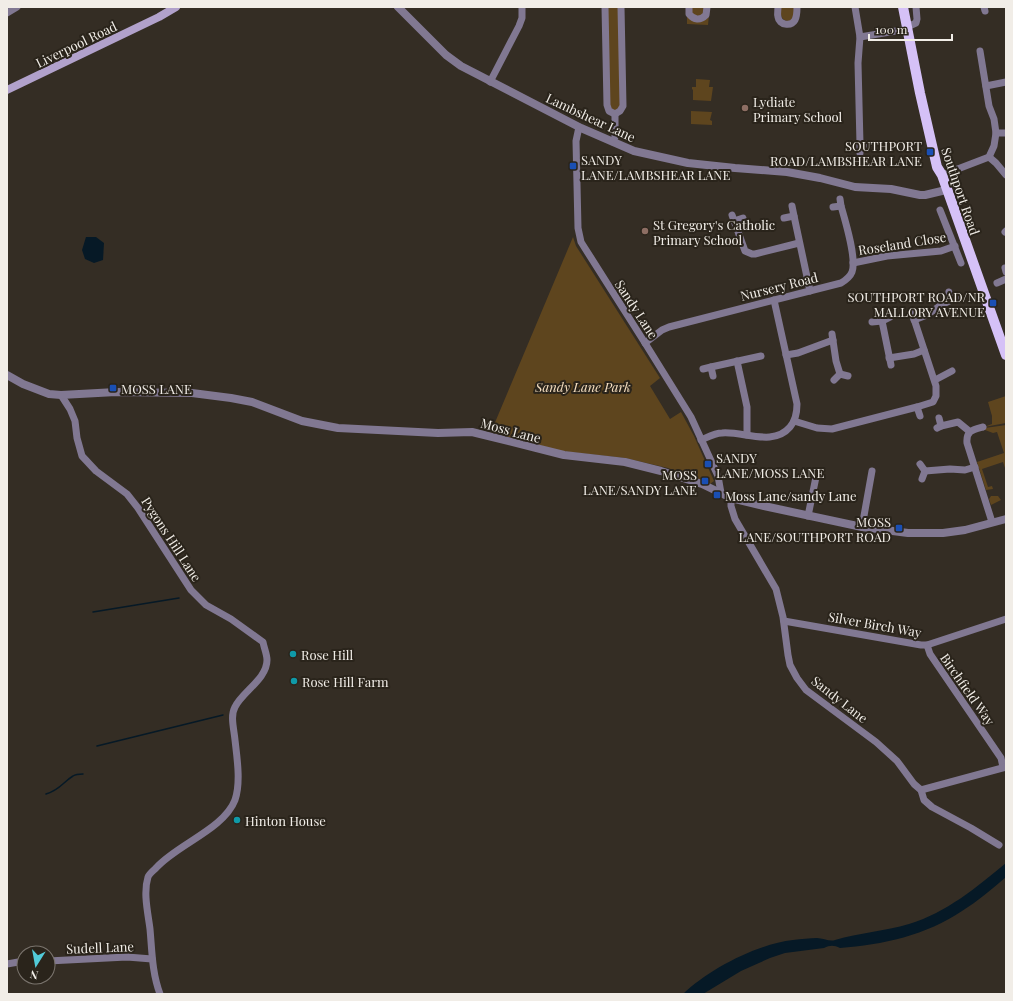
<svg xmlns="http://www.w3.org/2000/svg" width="1013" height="1001" viewBox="0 0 1013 1001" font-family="'Playfair Display',serif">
<rect width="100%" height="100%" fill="#342d24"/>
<g fill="#5e451e">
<path d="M607,7H620V107L616,111L610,108Z"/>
<path d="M692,7H705V13L698,17L692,14Z"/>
<path d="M781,7H794V15L791,21C781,22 780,15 781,7Z"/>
<path d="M687,13L690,18L709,15L708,25L687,24Z"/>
<path d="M696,79L710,80L709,87H713L711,101L693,100V90L692,89V87H696Z"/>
<path d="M691,111L712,112L710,120L712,121V125L691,124Z"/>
<path d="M573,237L576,246L660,378L650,386L670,419L681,412L694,436L714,481L710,484L668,468L625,458L561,451L491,432Z"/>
<path d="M1006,396V423L984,427L992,424V416L988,402Z"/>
<path d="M1006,425V471L1003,462L982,469L988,487L992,486L993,489L986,490L977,462L1004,453L997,432L993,433L985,430V428Z"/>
<path d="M991,496H998L1001,500L991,505L989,499Z"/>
</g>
<g fill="#061926">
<path d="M86,237H96L104,243L103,260L94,263L85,259L82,250Z"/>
<path d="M1006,863V877C992,889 978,901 962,911C927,935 882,945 840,948C834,945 830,945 824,948L785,953L770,958L741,971L703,994H683C709,969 757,944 793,940C801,939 810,938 817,938C823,938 830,942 835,940C859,933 885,931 909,924C946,913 977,887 1006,863Z"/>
</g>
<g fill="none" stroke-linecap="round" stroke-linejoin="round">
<g stroke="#061926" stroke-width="1.5">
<path d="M93,612L179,598"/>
<path d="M97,746L223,715"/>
<path d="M46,794C60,790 63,782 73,776C76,774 80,774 83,774"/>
</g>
<g stroke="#817892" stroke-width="7">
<path d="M605,7L607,105L609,111L615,114"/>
<path d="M689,7V14C694,20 700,21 706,15L707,7"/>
<path d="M778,7C778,10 777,14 778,17C779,25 791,27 795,20C797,16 797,11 797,7"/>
<path d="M855,7L860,37L858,63L860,144"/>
<path d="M984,7L985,11"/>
<path d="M7,13L17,7"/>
<path d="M907,27L916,23L917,19L916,7"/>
<path d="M860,37L908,29"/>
<path d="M490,82L519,26L522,18V7"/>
<path d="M986,86L1006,82"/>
<path d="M615,114L620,111L623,106L621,7"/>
<path d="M579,127L576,141L578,228L581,242L645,343L691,417L718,476L721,493"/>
<path d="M996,133H1006"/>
<path d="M613,142L615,137V114"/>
<path d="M860,153V144H869"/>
<path d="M989,157L996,163L1006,175"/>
<path d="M942,175L989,157L994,146L996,133L994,119L989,106L980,51"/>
<path d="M833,207L841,206L840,199"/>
<path d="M940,210L961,263"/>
<path d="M732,215L745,251L752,254H755L799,243"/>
<path d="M794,216L810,291"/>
<path d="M784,218L794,216L792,206"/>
<path d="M734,221L743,218"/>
<path d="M1005,232L1006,231"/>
<path d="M853,263L887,256L941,251L955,246"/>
<path d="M1005,268L1006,272"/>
<path d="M997,283L1006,279"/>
<path d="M949,292L951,300L958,299"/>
<path d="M912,313L936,386V396L933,402L917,407L920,416"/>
<path d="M914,320L927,315L941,305L951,300"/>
<path d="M882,321L891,365"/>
<path d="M872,322L882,321L890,317"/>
<path d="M832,334L836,361L840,374"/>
<path d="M645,343L662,330L669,327L841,283C846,280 850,277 852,272C857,259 845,220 841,206"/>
<path d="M786,355L798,353L833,340"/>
<path d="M889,358L914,354L924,350"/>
<path d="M737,361L747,407V435"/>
<path d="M711,367L761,356"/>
<path d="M703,369L711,367L713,376"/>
<path d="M834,380L840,374L848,376"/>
<path d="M935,380L952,371"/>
<path d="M61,395L70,409L75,421L77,438L82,456L96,471L127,494L138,508L191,590L206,605L231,619L263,642C264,648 267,654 267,660C267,679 242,692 235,707C230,716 234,729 235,740C237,758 241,782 235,800C224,829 176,845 156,868C153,871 149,874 148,877C143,893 148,913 150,929C152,951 152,973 160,994"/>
<path d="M794,421L817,428L832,429L917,407"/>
<path d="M941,426L958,422L969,431"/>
<path d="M983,427C972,430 966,431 967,443L992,522"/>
<path d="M937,428L941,426L939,418"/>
<path d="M701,440C708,437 715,433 722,433C744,431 773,447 790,427C796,420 797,412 797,404L774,300"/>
<path d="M920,464L925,471L922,479"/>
<path d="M925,471L950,469L965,470L975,467"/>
<path d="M731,498V506L735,519L776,589L783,617L788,655L790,665L797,678L806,690L876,742L897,761L914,784L921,790L924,800L932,807L971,828L999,845"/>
<path d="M808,516L816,477"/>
<path d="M862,527L872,471"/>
<path d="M784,621L921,645H927L1006,619"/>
<path d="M927,645L930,654L1001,758L1003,767"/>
<path d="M921,790L1006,767"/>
<path d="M48,961L127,957L152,959"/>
<path d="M7,964L24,961"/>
</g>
<g stroke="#817892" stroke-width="8">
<path d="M398,7L446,55L461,66L581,128L634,151L688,163L735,168L787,172L820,178L855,187L891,189L920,195H925L946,190"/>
<path d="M7,375L23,384L49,394L61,395L116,392L192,393L231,398L252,402L302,421L338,428L438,433L472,432L564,455L625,462L661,471L702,484L731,498L764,506L862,527L908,533H943L965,530L1006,519"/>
</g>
<path stroke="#b1a1cb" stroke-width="8" d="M7,90L159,17L176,7"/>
<path stroke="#d5c1f7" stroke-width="10" d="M903,7L920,93L937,167L942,175L1006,355"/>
</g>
<g fill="#8d6e63" stroke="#2a241b" stroke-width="1.5">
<circle cx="745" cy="108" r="4"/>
<circle cx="645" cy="231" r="4"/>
</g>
<g fill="#1a4fb4" stroke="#2a241b" stroke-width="1.5">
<rect x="926" y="148" width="8" height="8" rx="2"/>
<rect x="569" y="162" width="8" height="8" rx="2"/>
<rect x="989" y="299" width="8" height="8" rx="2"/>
<rect x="109" y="384" width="8" height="8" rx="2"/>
<rect x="704" y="460" width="8" height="8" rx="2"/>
<rect x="701" y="477" width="8" height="8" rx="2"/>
<rect x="713" y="491" width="8" height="8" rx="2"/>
<rect x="895" y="524" width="8" height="8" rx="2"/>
</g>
<g fill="#0f9aa8" stroke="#2a241b" stroke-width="1.5">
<circle cx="293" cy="654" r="4"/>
<circle cx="294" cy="681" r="4"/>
<circle cx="237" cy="820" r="4"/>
</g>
<g text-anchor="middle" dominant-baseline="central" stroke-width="4" stroke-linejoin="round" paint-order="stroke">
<g font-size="13" fill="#f1ede7" stroke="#2a241b">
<text transform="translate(76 44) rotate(-26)">Liverpool Road</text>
<text transform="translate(591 117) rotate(25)">Lambshear Lane</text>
<text transform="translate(961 191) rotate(71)">Southport Road</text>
<text transform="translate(902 243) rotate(-9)">Roseland Close</text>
<text transform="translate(779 286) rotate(-14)">Nursery Road</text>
<text transform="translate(637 309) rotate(57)">Sandy Lane</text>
<text transform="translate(511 430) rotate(15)">Moss Lane</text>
<text transform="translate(172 539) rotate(57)">Pygons Hill Lane</text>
<text transform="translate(875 624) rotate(10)">Silver Birch Way</text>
<text transform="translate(968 689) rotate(55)">Birchfield Way</text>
<text transform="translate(840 699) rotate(38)">Sandy Lane</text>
<text transform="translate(100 947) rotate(-2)">Sudell Lane</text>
</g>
<g font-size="13" fill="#f1ede7" stroke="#2a241b" text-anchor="start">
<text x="753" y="101">Lydiate<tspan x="753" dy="15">Primary School</tspan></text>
<text x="922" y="145" text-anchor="end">SOUTHPORT<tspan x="922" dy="15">ROAD/LAMBSHEAR LANE</tspan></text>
<text x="581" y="159">SANDY<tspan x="581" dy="15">LANE/LAMBSHEAR LANE</tspan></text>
<text x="653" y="224">St Gregory's Catholic<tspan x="653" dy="15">Primary School</tspan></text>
<text x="985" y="296" text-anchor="end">SOUTHPORT ROAD/NR<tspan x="985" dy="15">MALLORY AVENUE</tspan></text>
<text x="121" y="388">MOSS LANE</text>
<text x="716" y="457">SANDY<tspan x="716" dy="15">LANE/MOSS LANE</tspan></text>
<text x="697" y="474" text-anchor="end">MOSS<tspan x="697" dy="15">LANE/SANDY LANE</tspan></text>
<text x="725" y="495">Moss Lane/sandy Lane</text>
<text x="891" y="521" text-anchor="end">MOSS<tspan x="891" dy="15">LANE/SOUTHPORT ROAD</tspan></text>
<text x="301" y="654">Rose Hill</text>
<text x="302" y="681">Rose Hill Farm</text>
<text x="245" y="820">Hinton House</text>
</g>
<g font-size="13" font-style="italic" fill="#f6dfc0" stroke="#2a241b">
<text x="583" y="386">Sandy Lane Park</text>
</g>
</g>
<rect width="1013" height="1001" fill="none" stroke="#f1ede7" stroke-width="16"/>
<g transform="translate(36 965) rotate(191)"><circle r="19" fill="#2a241b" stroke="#7a746d"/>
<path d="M0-3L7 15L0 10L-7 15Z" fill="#52cbd9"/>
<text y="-6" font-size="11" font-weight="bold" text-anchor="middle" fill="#f1ede7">N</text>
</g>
<path d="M869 34v6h83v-6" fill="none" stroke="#f1ede7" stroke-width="2"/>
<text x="875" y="34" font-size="12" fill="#f1ede7" stroke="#2a241b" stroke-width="3" paint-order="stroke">100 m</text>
</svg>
